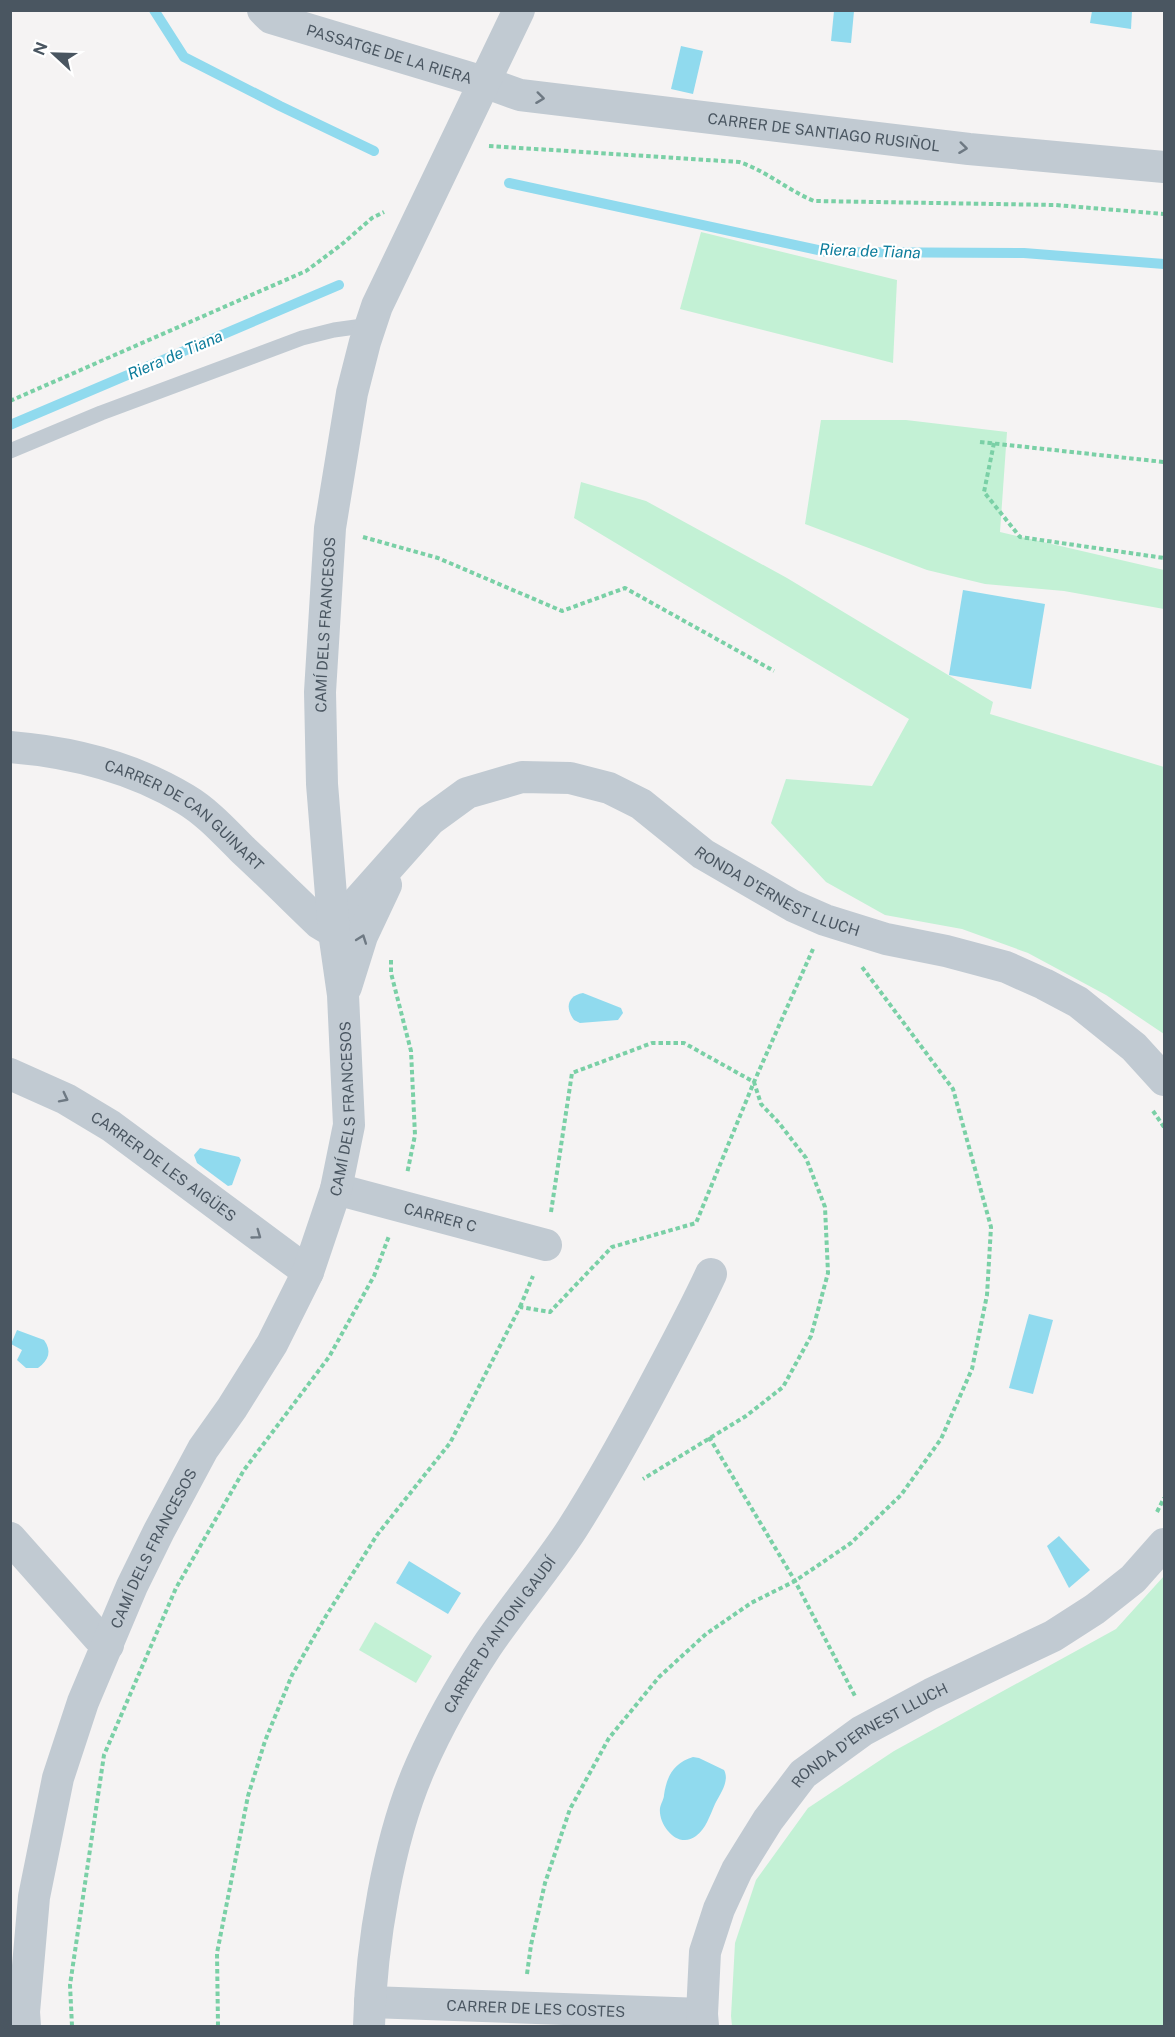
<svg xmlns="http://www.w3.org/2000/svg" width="1175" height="2037" viewBox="0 0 1175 2037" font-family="'Public Sans',sans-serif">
<rect width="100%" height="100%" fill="#f5f3f3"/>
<g fill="#c3f1d5">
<path d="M701,232L897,280L893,363L680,309Z"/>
<path d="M821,420H906L1007,432L1000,532L1164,570V609L1064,591L985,584L927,570L805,524Z"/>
<path d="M581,482L646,501L787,578L993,702L990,714L1164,767V1034L1106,995L1028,953L962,929L885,915L826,882L771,823L786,779L872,786L909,719L574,518Z"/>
<path d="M1164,1576V2026H732L731,2016L735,1943L756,1880L808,1808L894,1751L1116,1629Z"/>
<path d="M375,1622L432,1656L416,1683L359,1650Z"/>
</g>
<g fill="#90daee">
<path d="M834,11H854L851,43L831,41Z"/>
<path d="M1092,11H1132L1131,29L1090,23Z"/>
<path d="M681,46L703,51L693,94L671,89Z"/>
<path d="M963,590L1045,604L1031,689L949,675Z"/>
<path d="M583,993L621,1008L623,1013L618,1020L580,1023L574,1020C565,1008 567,996 583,993Z"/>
<path d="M200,1148L239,1157L241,1160L232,1185L228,1186L197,1163L194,1155Z"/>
<path d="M1029,1314L1053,1320L1033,1394L1009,1388Z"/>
<path d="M17,1330L44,1340C52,1351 49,1360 38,1368H26L17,1360L22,1350L11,1344Z"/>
<path d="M1059,1536L1090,1570L1069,1588L1047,1546Z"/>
<path d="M409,1561L461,1593L448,1614L396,1583Z"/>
<path d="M693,1757L699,1758L724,1770C730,1781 720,1794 715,1804C710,1815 706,1829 696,1836C678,1850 658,1825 660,1808C661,1803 664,1799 664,1795C667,1775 674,1763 693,1757Z"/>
</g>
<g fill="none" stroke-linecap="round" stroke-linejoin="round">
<g stroke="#90daee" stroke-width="10">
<path d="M154,10L184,57L280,106L374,151"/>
<path d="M509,183L827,252L1024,253L1164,264"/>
<path d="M10,425L339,285"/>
</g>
<g stroke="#7ad0a6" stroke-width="4" stroke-dasharray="4.5 3" stroke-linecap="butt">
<path d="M489,146L739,162C767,171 787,190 814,201L1056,205L1164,214"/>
<path d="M10,401L306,271L341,245L372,218L384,212"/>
<path d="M980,442L1164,462"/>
<path d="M994,443L984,492L1020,537L1164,558"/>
<path d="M363,537L438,558L562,611L625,588L774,671"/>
<path d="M391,960V973L411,1051L415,1135L407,1174"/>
<path d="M1153,1111L1164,1127"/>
<path d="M551,1212L572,1073L652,1043H684L754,1082L761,1104L779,1123L806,1158L825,1207L828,1273L811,1336L783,1387L746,1416L643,1479"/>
<path d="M520,1307L533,1276"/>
<path d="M709,1437L795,1581L856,1698"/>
<path d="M1157,1512L1164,1498"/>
<path d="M527,1974L531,1945L545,1883L570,1809L609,1738L659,1677L706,1634L751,1603L795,1581L851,1543L901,1495L941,1439L972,1369L987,1295L991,1227L953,1089L862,967"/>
<path d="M72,2026L70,1985L104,1755L176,1588L244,1470L329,1357L374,1276L389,1236"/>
<path d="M218,2026L217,1953L248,1796L265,1741L292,1675L326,1616L377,1535L450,1443L520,1307L550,1312L612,1247L696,1223L754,1082L813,949"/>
</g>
<path stroke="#c1cad2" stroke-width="15" d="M10,451L101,413L302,338L334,330L370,325"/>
<g stroke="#c1cad2" stroke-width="32">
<path id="s1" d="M263,10L271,18L484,82L520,95L969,149L1164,167"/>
<path id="s2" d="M10,747C72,752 132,767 185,799C207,812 225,832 243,850C269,874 294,899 319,923L334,932"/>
<path id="s3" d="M334,932L350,910L430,820L467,793L522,777L570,778L609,788L641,804L703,854L793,906L825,920L886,939L946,951L1006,967L1044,984L1078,1002L1134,1047L1164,1080"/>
<path d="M346,987L362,936L386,885"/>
<path id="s4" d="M10,1074L66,1099L111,1126L308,1272"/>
<path id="s5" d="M336,1189L546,1245"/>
<path d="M10,1538L98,1637L108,1645"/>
<path id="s6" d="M370,2002L702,2014"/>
<path id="s7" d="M25,2026L24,2012L34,1897L58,1778L83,1702L132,1586L159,1531L203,1449L232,1408L272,1344L308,1272L336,1189L349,1125L343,995L334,932L322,784L320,692L330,528L352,393L365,342L377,306L519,10"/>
<path id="s8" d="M369,2026C371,1946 388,1839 421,1765C439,1724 462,1684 487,1646C514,1606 546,1569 572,1529C600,1485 625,1440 649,1395C670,1355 692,1315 711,1274"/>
<path id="s9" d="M703,2026L702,2014L705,1952L719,1909L737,1870L768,1820L803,1774L862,1731L931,1694L1053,1636L1095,1609L1133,1579L1164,1544"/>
</g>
</g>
<defs><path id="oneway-chevron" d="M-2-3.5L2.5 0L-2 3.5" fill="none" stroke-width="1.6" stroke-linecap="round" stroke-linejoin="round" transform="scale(1.5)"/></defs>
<g stroke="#6e7983">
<use href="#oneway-chevron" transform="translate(540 98) rotate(7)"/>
<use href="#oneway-chevron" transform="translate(963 148) rotate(7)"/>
<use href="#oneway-chevron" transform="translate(362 939) rotate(-70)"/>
<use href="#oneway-chevron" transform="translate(64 1098) rotate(27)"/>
<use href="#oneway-chevron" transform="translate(257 1235) rotate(36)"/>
</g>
<g text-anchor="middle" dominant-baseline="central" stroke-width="4.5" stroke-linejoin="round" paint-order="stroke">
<g font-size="15" fill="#4a5661" stroke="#fff">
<text stroke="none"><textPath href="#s1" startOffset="135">PASSATGE DE LA RIERA</textPath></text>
<text stroke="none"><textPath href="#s1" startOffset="578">CARRER DE SANTIAGO RUSIÑOL</textPath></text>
<text stroke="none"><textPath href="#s7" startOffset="1472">CAMÍ DELS FRANCESOS</textPath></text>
<text stroke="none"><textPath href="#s2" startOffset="192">CARRER DE CAN GUINART</textPath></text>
<text stroke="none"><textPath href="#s3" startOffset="538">RONDA D'ERNEST LLUCH</textPath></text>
<text stroke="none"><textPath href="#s7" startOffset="986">CAMÍ DELS FRANCESOS</textPath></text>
<text stroke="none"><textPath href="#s4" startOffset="180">CARRER DE LES AIGÜES</textPath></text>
<text stroke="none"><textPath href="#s5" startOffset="108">CARRER C</textPath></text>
<text stroke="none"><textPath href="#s7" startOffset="500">CAMÍ DELS FRANCESOS</textPath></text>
<text stroke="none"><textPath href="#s8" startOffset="420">CARRER D'ANTONI GAUDÍ</textPath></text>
<text stroke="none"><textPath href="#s9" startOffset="356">RONDA D'ERNEST LLUCH</textPath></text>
<text stroke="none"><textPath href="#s6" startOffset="166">CARRER DE LES COSTES</textPath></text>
</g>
<g font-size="16" font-style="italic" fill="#0c7c9b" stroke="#fff">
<text transform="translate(870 251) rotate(2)">Riera de Tiana</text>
<text transform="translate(175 355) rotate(-23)">Riera de Tiana</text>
</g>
</g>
<rect width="1175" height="2037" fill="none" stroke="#4a5661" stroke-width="24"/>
<g transform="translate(54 54) rotate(292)" stroke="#ffffff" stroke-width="4.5" paint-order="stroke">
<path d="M0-4.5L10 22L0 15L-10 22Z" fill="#4a5661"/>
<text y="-9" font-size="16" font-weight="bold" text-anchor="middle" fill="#4a5661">N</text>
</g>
</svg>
